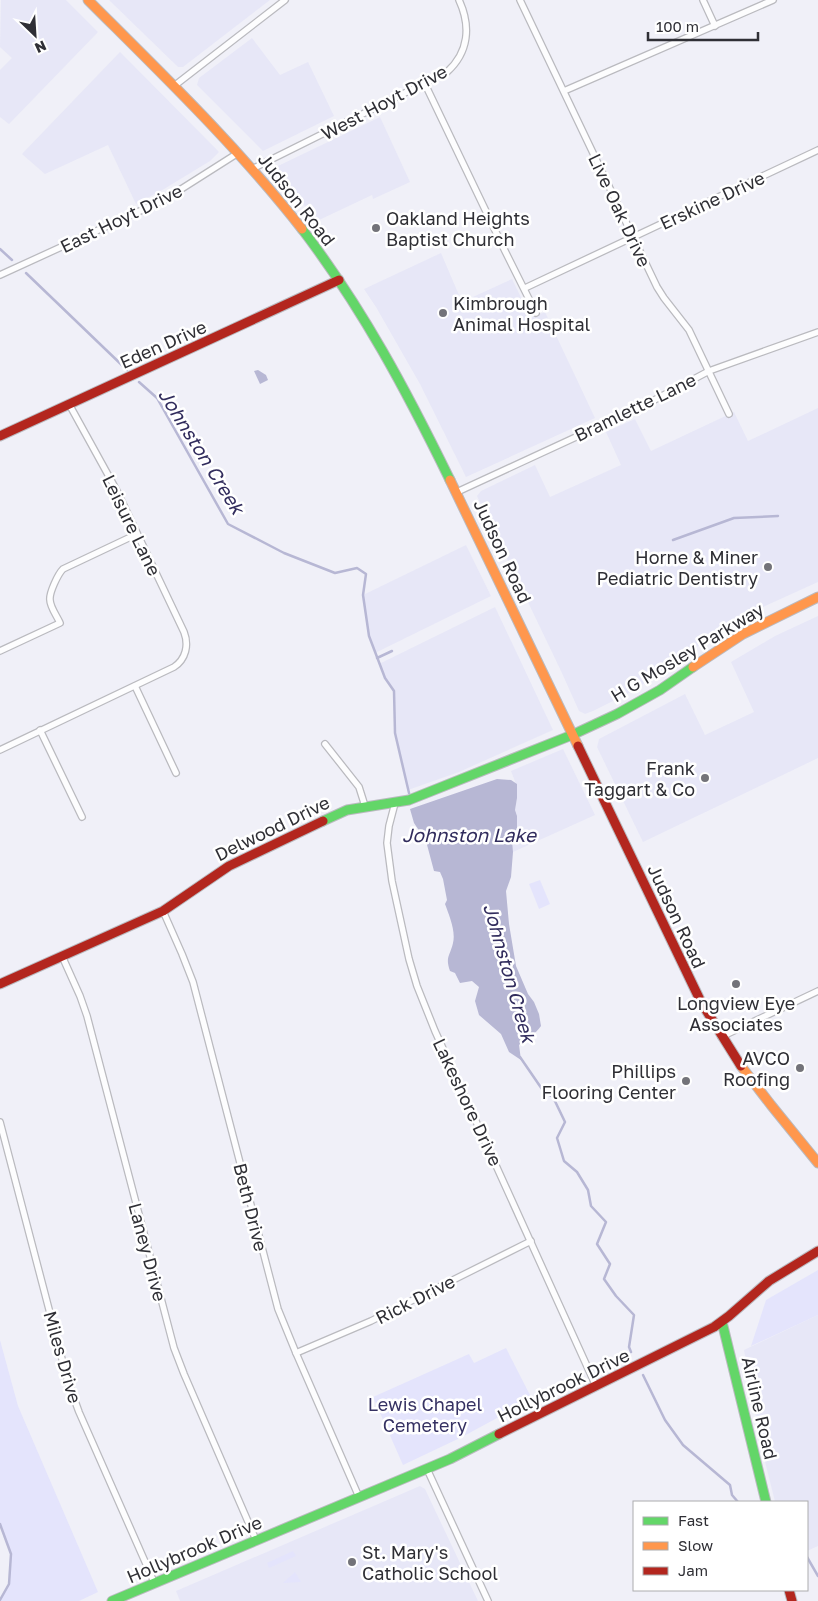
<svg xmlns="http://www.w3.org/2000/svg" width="818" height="1601" viewBox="0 0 818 1601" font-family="'Golos Text',sans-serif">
<rect width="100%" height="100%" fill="#f0f0f8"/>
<g fill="#e7e7f7">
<path d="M1,0H66L98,32L9,124L0,117V70L12,58L0,47Z"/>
<path d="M109,0H270L183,67H178Z"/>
<path d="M252,38L280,75L308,62L334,116L263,151L197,85L199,78Z"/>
<path d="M120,52L219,152L210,161L164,189L136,204L108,145L45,174L22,154Z"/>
<path d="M380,117L410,182L373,199L372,195L317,221L277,172L278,166Z"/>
<path d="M441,253L462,302L512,279L531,318L545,312L595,418L466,477L420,384L376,307L364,289Z"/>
<path d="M818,408V582L765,606L721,630L639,687L625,695L593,711L585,714L579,711L561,671L477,496L481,491L535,465L550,497L621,465L606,432L635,419L651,451L734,412L748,441Z"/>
<path d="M466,545L491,596L375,653L369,636L363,595Z"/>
<path d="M495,607L553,730L459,772L408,790L395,733L394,692L385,678L379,664Z"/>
<path d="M818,616V758L643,842L597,747L599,739L685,694L705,735L754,712L731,662L775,636Z"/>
<path d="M563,749L595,815L513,852L512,840L517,828V816L515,810L517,798L516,784L511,771Z"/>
<path d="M818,1315V1546L807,1551V1502H775L762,1450L744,1350Z"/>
<path d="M420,1486L425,1489L478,1601H180L176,1591Z"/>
</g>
<g fill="#e4e4fc">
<path d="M540,880L550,904L539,909L529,884Z"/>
<path d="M818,1270V1315L751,1346L766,1300Z"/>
<path d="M0,1340L18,1406L98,1592L79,1601H0L9,1584L11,1554L0,1523Z"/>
<path d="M506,1348L532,1399L462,1437L403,1465L373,1397L469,1354L474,1363Z"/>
<path d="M293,1551L296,1556L269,1568L267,1563Z"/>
<path d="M295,1572L301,1582L283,1583Z"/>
</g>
<g fill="#b7b7d4">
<path d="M258,370L266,375L268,380L260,384L254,371Z"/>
<path d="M497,779L511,780L517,784V798L515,810L517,816V828L512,840L513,852L511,877L506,891L509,924L516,966L528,994L534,1002L539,1014L541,1026C535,1035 527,1037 519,1045L521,1060L509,1052L501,1034L479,1015L475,1001L479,987L472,981L460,983L455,973L450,971C445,957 450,956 453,943C456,931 449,915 445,904L447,900L443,879L440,872L434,871L426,841L414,823L410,809Z"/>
</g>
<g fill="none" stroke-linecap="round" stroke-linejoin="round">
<g stroke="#b7b7d4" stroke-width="2.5">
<path d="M0,249L12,260"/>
<path d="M26,273L127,370"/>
<path d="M139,382L157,398L228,524L284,553L335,573L357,568L366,574L363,595L369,636L385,678L394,691L395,733L409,793"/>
<path d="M673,540L734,518L778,516"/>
<path d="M377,658L392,651"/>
<path d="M520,1057L544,1092L553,1097L565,1122L557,1138L564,1161L577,1172L588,1190L591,1206L606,1222L597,1244L610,1264L604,1279L616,1296L634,1315L629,1347L631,1352"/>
<path d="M643,1375L665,1420L683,1445L730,1485L732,1495L738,1502"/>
<path d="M0,1524L11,1554L9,1584L0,1600"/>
<path d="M807,1557L818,1576"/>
</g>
<defs>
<g id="street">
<path d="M520,0L657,287L664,298L689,330L729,414"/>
<path d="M703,0L715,26"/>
<path d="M425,84L505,251L536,313"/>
<path d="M174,86L285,0"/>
<path d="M564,91L773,0"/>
<path d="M252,169L447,72C469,52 471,26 459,0"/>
<path d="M0,275L164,200L238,153"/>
<path d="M525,288L818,150"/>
<path d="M457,492L643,406L709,371L818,332"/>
<path d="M0,651L60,623C57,616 50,607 50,600C49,593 58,574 63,569L137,534"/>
<path d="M135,686L176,773"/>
<path d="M40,730L82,817"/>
<path d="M325,744L359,787L365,806"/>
<path d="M0,750L174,667C186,659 189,645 184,632L117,491L69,404"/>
<path d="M395,803L389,826L387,843L392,881L409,959L417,986L435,1031L596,1386"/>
<path d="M163,911L182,954L193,982L278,1309L296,1353L359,1497"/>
<path d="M62,956L80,996L87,1016L174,1348L184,1374L256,1540"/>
<path d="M721,1037L818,991"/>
<path d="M0,1122L68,1382L79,1412L154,1582"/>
<path d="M296,1353L371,1321L531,1241"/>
<path d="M427,1469L488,1601"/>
</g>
<g id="fast">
<path d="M302,229C363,309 406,390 450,480"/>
<path d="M323,821L347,810L409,800L572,735L617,714L660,690L693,667"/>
<path d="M722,1322L766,1502"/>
<path d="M112,1601L450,1459L499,1434"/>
</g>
<g id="slow">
<path d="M88,0C162,74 237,146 302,229"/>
<path d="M450,480L578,746"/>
<path d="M693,667L743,634L818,597"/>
<path d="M741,1066L771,1105L818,1163"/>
</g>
<g id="jam">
<path d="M0,436L339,280"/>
<path d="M578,746L701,1002L741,1066"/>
<path d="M0,984L163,911L229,866L323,821"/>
<path d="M499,1434L714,1327L729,1316L769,1281L818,1251"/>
<path d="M789,1590L792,1601"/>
</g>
</defs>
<use href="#street" stroke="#bababf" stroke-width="8"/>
<use href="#fast" stroke="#bababf" stroke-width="11"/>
<use href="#slow" stroke="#bababf" stroke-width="11"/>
<use href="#jam" stroke="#bababf" stroke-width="11"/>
<use href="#street" stroke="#fdfdfe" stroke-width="5.5"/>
<use href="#fast" stroke="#63d668" stroke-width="9"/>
<use href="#slow" stroke="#ff974d" stroke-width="9"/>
<use href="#jam" stroke="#b3261e" stroke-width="9"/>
</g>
<g fill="#737379" stroke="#fff" stroke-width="2">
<circle cx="376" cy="228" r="5"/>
<circle cx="443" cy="313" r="5"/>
<circle cx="768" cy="567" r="5"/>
<circle cx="705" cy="778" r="5"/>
<circle cx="736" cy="984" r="5"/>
<circle cx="800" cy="1068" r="5"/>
<circle cx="686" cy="1081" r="5"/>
<circle cx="352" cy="1562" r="5"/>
</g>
<g text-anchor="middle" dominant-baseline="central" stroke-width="5" stroke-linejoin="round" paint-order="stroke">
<g font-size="18" fill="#2f2f35" stroke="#fff">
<text transform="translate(384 102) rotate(-28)">West Hoyt Drive</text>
<text transform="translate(297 199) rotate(52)">Judson Road</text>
<text transform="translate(712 200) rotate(-25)">Erskine Drive</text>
<text transform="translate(620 210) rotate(65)">Live Oak Drive</text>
<text transform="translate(121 218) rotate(-26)">East Hoyt Drive</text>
<text transform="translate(163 344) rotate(-24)">Eden Drive</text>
<text transform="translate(635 407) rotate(-26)">Bramlette Lane</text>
<text transform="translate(132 525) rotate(64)">Leisure Lane</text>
<text transform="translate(503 551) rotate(65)">Judson Road</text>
<text transform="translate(687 652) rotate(-31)">H G Mosley Parkway</text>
<text transform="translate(272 828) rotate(-26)">Delwood Drive</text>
<text transform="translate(677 916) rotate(65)">Judson Road</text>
<text transform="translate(468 1102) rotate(65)">Lakeshore Drive</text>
<text transform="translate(251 1207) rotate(76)">Beth Drive</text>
<text transform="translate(148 1252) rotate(75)">Laney Drive</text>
<text transform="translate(415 1299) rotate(-27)">Rick Drive</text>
<text transform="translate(63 1357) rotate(74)">Miles Drive</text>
<text transform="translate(563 1385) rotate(-26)">Hollybrook Drive</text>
<text transform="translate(760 1408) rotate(77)">Airline Road</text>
<text transform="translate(194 1549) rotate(-23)">Hollybrook Drive</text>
</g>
<g font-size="18" fill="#2f2f35" stroke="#fff" text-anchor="end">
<text x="386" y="218" text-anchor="start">Oakland Heights<tspan x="386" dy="21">Baptist Church</tspan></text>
<text x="453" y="303" text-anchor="start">Kimbrough<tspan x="453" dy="21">Animal Hospital</tspan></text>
<text x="758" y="557">Horne &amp; Miner<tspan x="758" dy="21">Pediatric Dentistry</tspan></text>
<text x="695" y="768">Frank<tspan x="695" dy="21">Taggart &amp; Co</tspan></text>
<text x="736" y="1003" text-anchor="middle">Longview Eye<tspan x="736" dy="21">Associates</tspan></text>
<text x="790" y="1058">AVCO<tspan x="790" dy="21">Roofing</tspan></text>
<text x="676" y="1071">Phillips<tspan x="676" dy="21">Flooring Center</tspan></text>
<text x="362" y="1552" text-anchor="start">St. Mary's<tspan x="362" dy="21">Catholic School</tspan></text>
</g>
<g font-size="18" fill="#353162" stroke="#fff">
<text x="425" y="1404">Lewis Chapel<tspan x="425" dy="21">Cemetery</tspan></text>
</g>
<g font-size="19" font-style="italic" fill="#312c5d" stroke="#fff">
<text transform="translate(202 451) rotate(58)">Johnston Creek</text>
<text x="469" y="834">Johnston Lake</text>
<text transform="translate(510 973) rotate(74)">Johnston Creek</text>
</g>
</g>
<rect x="633" y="1501" width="175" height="90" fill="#ffffff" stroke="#acacae"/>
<rect x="643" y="1517" width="25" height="8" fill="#63d668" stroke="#acacae"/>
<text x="678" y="1526" font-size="15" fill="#2f2f35">Fast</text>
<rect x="643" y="1542" width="25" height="8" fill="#ff974d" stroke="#acacae"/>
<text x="678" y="1551" font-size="15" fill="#2f2f35">Slow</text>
<rect x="643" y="1567" width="25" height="8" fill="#b3261e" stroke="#acacae"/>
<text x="678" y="1576" font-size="15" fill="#2f2f35">Jam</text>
<g transform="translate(35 35) rotate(155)" stroke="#ffffff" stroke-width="4" paint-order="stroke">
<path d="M0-4L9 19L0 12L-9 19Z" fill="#2f2f35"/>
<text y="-8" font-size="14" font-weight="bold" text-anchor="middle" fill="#2f2f35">N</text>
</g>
<path d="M648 32v8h110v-8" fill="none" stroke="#2f2f35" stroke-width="2.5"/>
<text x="656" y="32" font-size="15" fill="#2f2f35" stroke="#ffffff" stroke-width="4" paint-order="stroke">100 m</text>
</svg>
